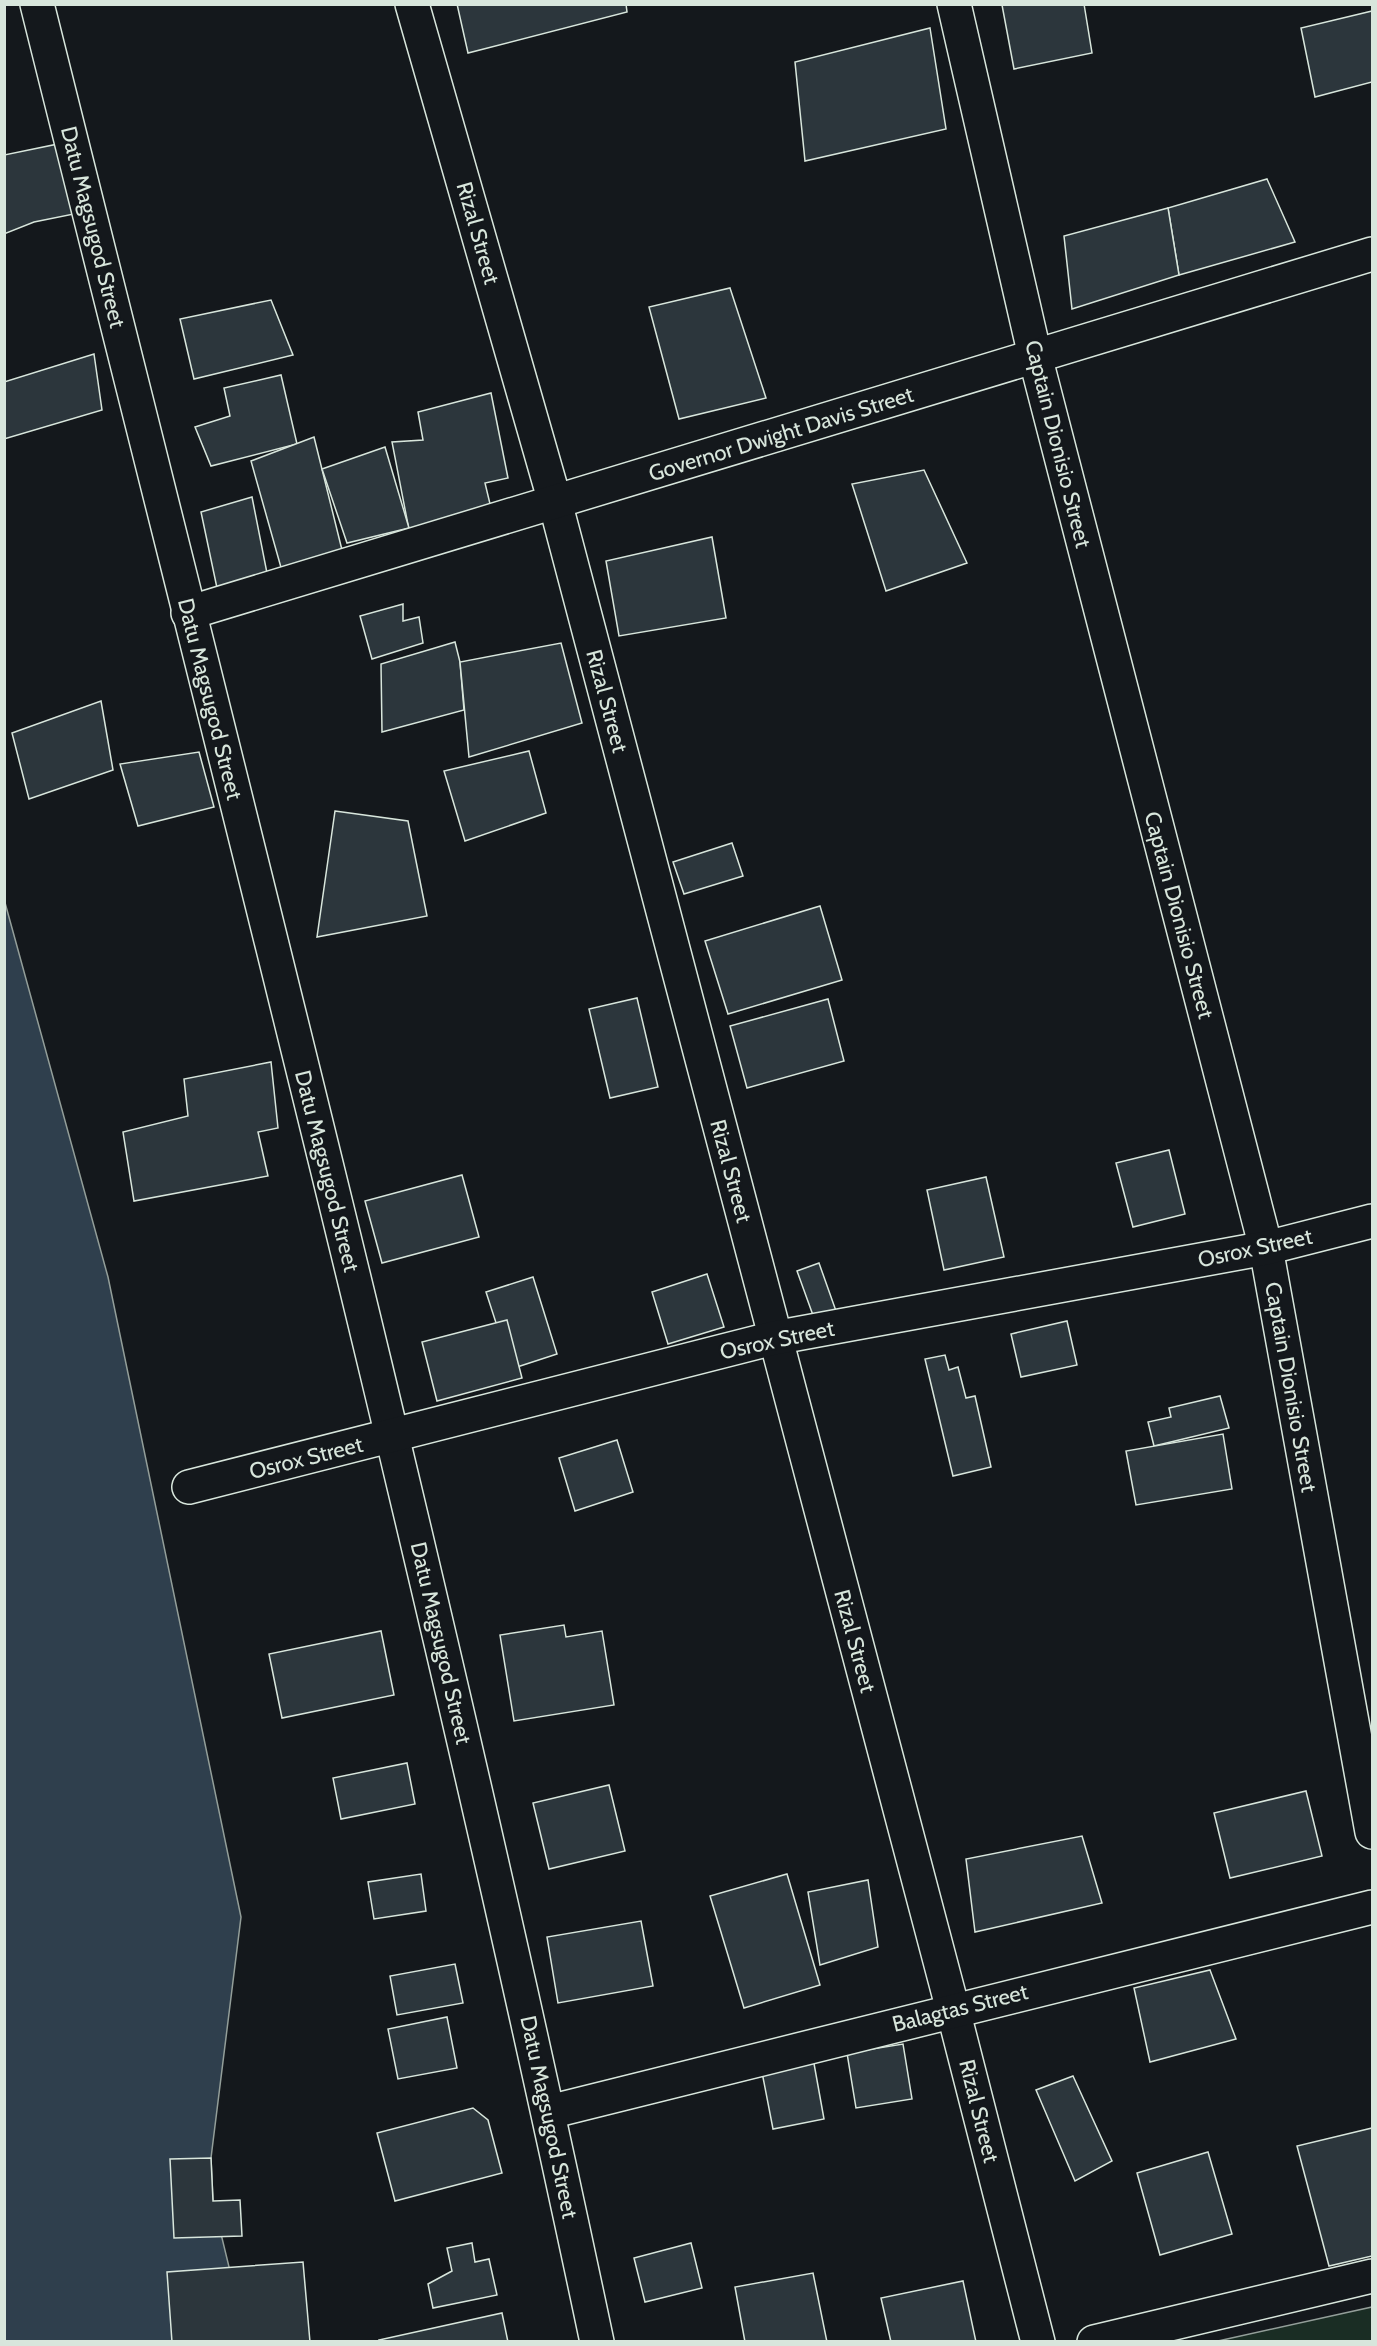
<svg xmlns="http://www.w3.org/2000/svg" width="1377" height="2346" viewBox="0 0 1377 2346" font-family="Cabin,sans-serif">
<rect width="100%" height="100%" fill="#14181c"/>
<path fill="#1a2d24" stroke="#939e99" stroke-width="1.5" d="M1372,2307V2341H1218Z"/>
<path fill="#2f3f4d" stroke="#939e99" stroke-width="1.5" d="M4,899L108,1277L241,1917L211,2158L213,2201L247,2341H5Z"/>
<g fill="#2c363c" stroke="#d8e6dc" stroke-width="1.5">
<path d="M457,4H626L627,12L468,53Z"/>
<path d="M1084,4L1092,53L1014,69L1002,5Z"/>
<path d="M1372,11V82L1315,97L1301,28Z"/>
<path d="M930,28L946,129L805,161L795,62Z"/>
<path d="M58,144L74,214L34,222L4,234V155Z"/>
<path d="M1267,179L1295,242L1179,275L1168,208Z"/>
<path d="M1168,208L1179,275L1072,309L1064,236Z"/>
<path d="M730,288L766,398L679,419L649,307Z"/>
<path d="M271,300L293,355L194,379L180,319Z"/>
<path d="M94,354L102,410L4,439V382Z"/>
<path d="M281,375L297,444L211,466L195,427L230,416L224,388Z"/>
<path d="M491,393L508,478L485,483L491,508L410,535L392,442L423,440L418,412Z"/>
<path d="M314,437L343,554L282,571L251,461Z"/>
<path d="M385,447L409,528L347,543L322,469Z"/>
<path d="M924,470L967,563L886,591L852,484Z"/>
<path d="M252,497L267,573L217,588L201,512Z"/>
<path d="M712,537L726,618L619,636L606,561Z"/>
<path d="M403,604V621L419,617L423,643L372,659L360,616Z"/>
<path d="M455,642L460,662L464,710L382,732L381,664Z"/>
<path d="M561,643L582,723L469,757L460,662Z"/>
<path d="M101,701L113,770L29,799L12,733Z"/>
<path d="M529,751L546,813L465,841L444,771Z"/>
<path d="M199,752L214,807L138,826L120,764Z"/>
<path d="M335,811L408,821L427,916L317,937Z"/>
<path d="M732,843L743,876L684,894L673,862Z"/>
<path d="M820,906L842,980L728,1014L705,941Z"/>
<path d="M637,998L658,1087L610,1098L589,1009Z"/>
<path d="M828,999L844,1061L747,1088L730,1026Z"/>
<path d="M271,1062L278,1128L258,1132L268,1176L134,1201L123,1132L188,1116L184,1079Z"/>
<path d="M1169,1150L1185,1214L1133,1227L1116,1163Z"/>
<path d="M462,1175L479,1237L382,1263L365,1201Z"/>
<path d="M986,1177L1004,1257L944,1270L927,1190Z"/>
<path d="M819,1263L836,1311L814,1318L797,1271Z"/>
<path d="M707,1274L724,1327L668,1344L652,1292Z"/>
<path d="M533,1277L557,1354L511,1369L486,1292Z"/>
<path d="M507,1320L522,1378L437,1401L422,1342Z"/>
<path d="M1067,1321L1077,1365L1021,1377L1011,1334Z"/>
<path d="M945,1355L949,1370L958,1367L966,1398L975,1396L991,1467L953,1476L925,1359Z"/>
<path d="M1220,1396L1229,1428L1154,1446L1148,1422L1171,1417L1169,1408Z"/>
<path d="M1223,1434L1232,1489L1136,1505L1126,1451Z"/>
<path d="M617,1440L633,1492L575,1511L559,1458Z"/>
<path d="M564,1625L566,1637L602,1631L614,1705L514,1721L500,1635Z"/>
<path d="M381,1631L394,1695L282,1718L269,1654Z"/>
<path d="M407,1763L415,1804L341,1819L333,1778Z"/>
<path d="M609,1785L625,1851L549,1869L533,1803Z"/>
<path d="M1306,1791L1322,1856L1230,1878L1214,1813Z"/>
<path d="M1082,1836L1102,1903L975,1932L966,1859Z"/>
<path d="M421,1874L426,1911L374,1919L368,1882Z"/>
<path d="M787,1874L820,1985L744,2008L710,1896Z"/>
<path d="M868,1880L878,1947L820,1965L808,1892Z"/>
<path d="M641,1921L653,1986L558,2003L547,1937Z"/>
<path d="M455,1964L463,2003L397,2015L390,1976Z"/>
<path d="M1210,1970L1236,2039L1150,2062L1134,1988Z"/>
<path d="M447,2017L457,2068L398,2079L388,2029Z"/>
<path d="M903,2044L912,2099L856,2108L847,2053Z"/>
<path d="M813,2058L824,2119L773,2129L761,2067Z"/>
<path d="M1073,2076L1112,2161L1075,2181L1036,2090Z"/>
<path d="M473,2108L488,2120L502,2173L395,2201L377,2133Z"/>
<path d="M1372,2128V2256L1329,2266L1297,2146Z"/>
<path d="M1208,2152L1232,2234L1160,2255L1137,2173Z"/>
<path d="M211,2158L213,2201L240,2200L242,2236L174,2238L170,2159Z"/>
<path d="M472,2243L475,2262L489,2259L497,2295L433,2308L428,2284L452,2271L447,2248Z"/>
<path d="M691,2243L702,2288L645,2302L634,2258Z"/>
<path d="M303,2262L310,2342H172L167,2272Z"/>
<path d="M813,2273L827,2342H745L735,2287Z"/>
<path d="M963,2281L976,2342H891L881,2298Z"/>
<path d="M502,2313L508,2342H380L379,2340Z"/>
</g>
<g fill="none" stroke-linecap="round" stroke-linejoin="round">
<defs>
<g id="minor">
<path d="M37,4C231,782 432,1558 597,2342"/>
<path d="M412,4L555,502L953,2010L1038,2342"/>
<path d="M954,4L1035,356L1266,1248L1372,1832"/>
<path d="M188,613L1372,254"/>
<path d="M189,1487L774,1338L1266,1248L1372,1221"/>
<path d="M549,2112L1372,1907"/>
<path d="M1094,2342L1372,2276"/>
</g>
</defs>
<use href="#minor" stroke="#d8e6dc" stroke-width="36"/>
<use href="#minor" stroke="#14181c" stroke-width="33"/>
</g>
<g text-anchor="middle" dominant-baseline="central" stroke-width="4.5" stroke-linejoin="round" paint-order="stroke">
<g font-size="22" fill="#d8e6dc" stroke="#14181c">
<text transform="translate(93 227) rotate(76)">Datu Magsugod Street</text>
<text transform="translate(478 233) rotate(74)">Rizal Street</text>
<text transform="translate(781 434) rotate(-17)">Governor Dwight Davis Street</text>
<text transform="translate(1058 444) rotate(76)">Captain Dionisio Street</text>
<text transform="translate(210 699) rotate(76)">Datu Magsugod Street</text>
<text transform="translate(607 701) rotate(75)">Rizal Street</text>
<text transform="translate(1179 915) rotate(75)">Captain Dionisio Street</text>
<text transform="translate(327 1171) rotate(76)">Datu Magsugod Street</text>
<text transform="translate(731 1171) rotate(75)">Rizal Street</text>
<text transform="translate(1255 1248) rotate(-12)">Osrox Street</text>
<text transform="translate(777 1340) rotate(-12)">Osrox Street</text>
<text transform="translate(1291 1387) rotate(80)">Captain Dionisio Street</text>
<text transform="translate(306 1458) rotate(-14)">Osrox Street</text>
<text transform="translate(855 1641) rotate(75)">Rizal Street</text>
<text transform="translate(441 1643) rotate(77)">Datu Magsugod Street</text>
<text transform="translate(960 2008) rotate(-14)">Balagtas Street</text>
<text transform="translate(979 2111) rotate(76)">Rizal Street</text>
<text transform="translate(549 2117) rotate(78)">Datu Magsugod Street</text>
</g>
</g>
<rect width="1377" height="2346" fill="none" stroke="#d8e6dc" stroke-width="12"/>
</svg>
